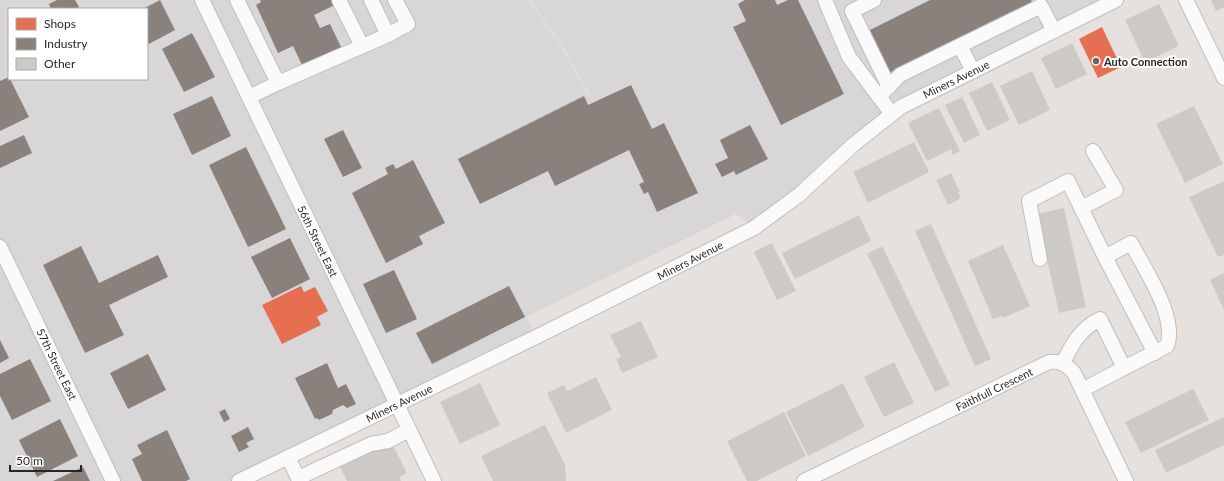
<svg xmlns="http://www.w3.org/2000/svg" width="1224" height="481" viewBox="0 0 1224 481" font-family="Lato,sans-serif">
<rect width="100%" height="100%" fill="#e6e1dc"/>
<path fill="#d9d6d8" fill-rule="evenodd" d="M0,0H1116L901,107L754,228L736,214L526,317L536,337L239,481H0ZM9,9H147V79H9Z"/>
<g fill="#e76f51">
<path d="M1102,27L1121,67L1098,78L1079,39Z"/>
<path d="M301,286L304,292L315,287L328,311L317,317L321,325L282,344L262,305Z"/>
</g>
<g fill="#8a817c">
<path d="M57,0H75L79,7L76,9H51L49,4Z"/>
<path d="M160,0L175,30L147,45V9H143Z"/>
<path d="M260,0H332L335,5L314,15L320,28L330,24L342,49L303,67L293,46L278,53L256,5L261,2Z"/>
<path d="M745,0H775L777,5L788,0H798L844,94L781,125L733,27L746,21L738,4Z"/>
<path d="M930,0H1031L1032,2L887,74L866,32Z"/>
<path d="M192,33L215,77L184,92L162,49Z"/>
<path d="M9,77L29,117L0,131V81Z"/>
<path d="M631,85L652,129L664,123L698,193L657,212L648,192L644,194L639,184L644,182L629,150L555,186L548,171L480,204L458,159L584,96L588,105Z"/>
<path d="M212,96L231,136L192,155L173,114Z"/>
<path d="M750,125L768,159L736,175L734,171L722,177L715,164L728,158L720,140Z"/>
<path d="M343,130L362,168L343,177L324,139Z"/>
<path d="M24,135L32,153L0,168V146Z"/>
<path d="M246,147L286,229L248,247L209,165Z"/>
<path d="M413,160L445,223L419,236L423,244L386,263L352,193L388,174L385,168L393,164L396,169Z"/>
<path d="M290,238L310,279L272,298L251,257Z"/>
<path d="M81,246L99,283L158,255L168,277L109,305L124,335L85,353L43,265Z"/>
<path d="M394,270L417,319L386,333L363,284Z"/>
<path d="M509,286L525,317L432,364L416,333Z"/>
<path d="M0,340L9,358L0,363Z"/>
<path d="M148,354L166,390L128,409L110,373Z"/>
<path d="M30,359L51,401L12,420L0,396V374Z"/>
<path d="M327,363L338,388L346,384L356,404L347,408L343,405L333,410L332,414L319,420L317,418L315,419L295,378Z"/>
<path d="M225,409L230,419L224,422L219,412Z"/>
<path d="M60,419L78,456L37,477L19,440Z"/>
<path d="M248,427L254,439L246,443L249,447L239,452L231,436Z"/>
<path d="M167,430L190,479L186,481H142L132,459L142,454L137,445Z"/>
<path d="M83,467L90,481H53Z"/>
</g>
<g fill="#cdcac6">
<path d="M1211,0H1224V7L1216,11Z"/>
<path d="M1159,4L1179,46L1145,62L1125,20Z"/>
<path d="M1072,43L1087,74L1056,89L1041,58Z"/>
<path d="M1032,71L1050,110L1019,125L1000,86Z"/>
<path d="M992,82L1010,120L987,131L969,93Z"/>
<path d="M962,97L980,135L964,143L945,105Z"/>
<path d="M1194,106L1223,164L1185,183L1156,124Z"/>
<path d="M939,108L960,151L953,155L951,149L927,161L908,123Z"/>
<path d="M914,142L929,172L868,203L853,172Z"/>
<path d="M951,173L960,192H958L961,198L948,205L936,180Z"/>
<path d="M1224,181V255L1218,257L1189,197Z"/>
<path d="M1064,208L1086,307L1059,313L1037,214Z"/>
<path d="M859,215L871,241L795,279L782,253Z"/>
<path d="M931,224L991,359L975,366L915,231Z"/>
<path d="M772,243L796,291L777,300L754,252Z"/>
<path d="M1003,245L1030,306L1003,318L1002,316L993,319L968,261Z"/>
<path d="M882,246L950,385L935,392L867,254Z"/>
<path d="M1224,273V310L1210,280Z"/>
<path d="M641,321L658,357L622,373L616,359L621,357L610,335Z"/>
<path d="M894,362L914,403L884,417L864,377Z"/>
<path d="M596,377L612,410L566,433L547,393L564,385L567,391Z"/>
<path d="M480,383L500,425L460,444L440,402Z"/>
<path d="M843,383L865,427L808,456L786,412Z"/>
<path d="M1193,389L1209,420L1141,453L1125,422Z"/>
<path d="M784,412L806,456L757,481H747L727,441Z"/>
<path d="M1224,417V445L1166,473L1155,450Z"/>
<path d="M545,425L565,465L566,481H493L481,456Z"/>
<path d="M392,443L407,473L399,477L401,481H347L338,463Z"/>
</g>
<g fill="none" stroke-linecap="round" stroke-linejoin="round">
<defs>
<g id="minor">
<path d="M202,0L434,481"/>
<path d="M237,0L278,83L249,97"/>
<path d="M339,0L362,46"/>
<path d="M371,0L388,35L408,24L395,0"/>
<path d="M825,0L849,57L892,114"/>
<path d="M874,0L852,11L889,87"/>
<path d="M1186,0L1224,78"/>
<path d="M960,46L973,71"/>
<path d="M278,83L388,35"/>
<path d="M879,97L900,75L1041,6L1054,31"/>
<path d="M1081,208L1116,190L1093,151"/>
<path d="M0,247L113,481"/>
<path d="M1040,259L1029,201L1068,181L1105,257"/>
<path d="M1063,363C1072,344 1081,328 1100,319L1124,368L1082,390"/>
<path d="M1124,368L1167,346C1178,318 1144,268 1131,243L1105,257L1155,353"/>
<path d="M288,457L298,478L371,444L388,441L409,430"/>
<path d="M239,481L536,337L754,228L799,195L853,145L901,107L1116,0"/>
<path d="M804,481L1049,362C1061,361 1066,364 1074,373L1126,481"/>
</g>
</defs>
<use href="#minor" stroke="#bfbebe" stroke-width="16"/>
<use href="#minor" stroke="#fbfafa" stroke-width="14"/>
<path stroke="#dcdcdd" stroke-width="3" d="M529,0L562,46L589,96"/>
</g>
<circle fill="#6a6866" stroke="#fff" stroke-width="1.5" cx="1096" cy="61" r="4"/>
<g text-anchor="middle" dominant-baseline="central" stroke-width="4" stroke-linejoin="round" paint-order="stroke">
<g font-size="11" font-weight="bold" fill="#272727" stroke="#fff" text-anchor="start">
<text x="1104" y="61">Auto Connection</text>
</g>
<g font-size="11" fill="#272727" stroke="#fff">
<text transform="translate(956 79) rotate(-26)">Miners Avenue</text>
<text transform="translate(318 241) rotate(64)">56th Street East</text>
<text transform="translate(690 260) rotate(-27)">Miners Avenue</text>
<text transform="translate(57 364) rotate(64)">57th Street East</text>
<text transform="translate(994 389) rotate(-26)">Faithfull Crescent</text>
<text transform="translate(399 403) rotate(-26)">Miners Avenue</text>
</g>
</g>
<rect x="8" y="8" width="140" height="72" fill="#ffffff" stroke="#a9a9a9"/>
<rect x="16" y="18" width="20" height="12" fill="#e76f51" stroke="#a9a9a9"/>
<text x="44" y="28" font-size="12" fill="#272727">Shops</text>
<rect x="16" y="38" width="20" height="12" fill="#8a817c" stroke="#a9a9a9"/>
<text x="44" y="48" font-size="12" fill="#272727">Industry</text>
<rect x="16" y="58" width="20" height="12" fill="#cdcac6" stroke="#a9a9a9"/>
<text x="44" y="68" font-size="12" fill="#272727">Other</text>
<path d="M10 465v6h71v-6" fill="none" stroke="#272727" stroke-width="2"/>
<text x="16" y="465" font-size="12" fill="#272727" stroke="#ffffff" stroke-width="3" paint-order="stroke">50 m</text>
</svg>
